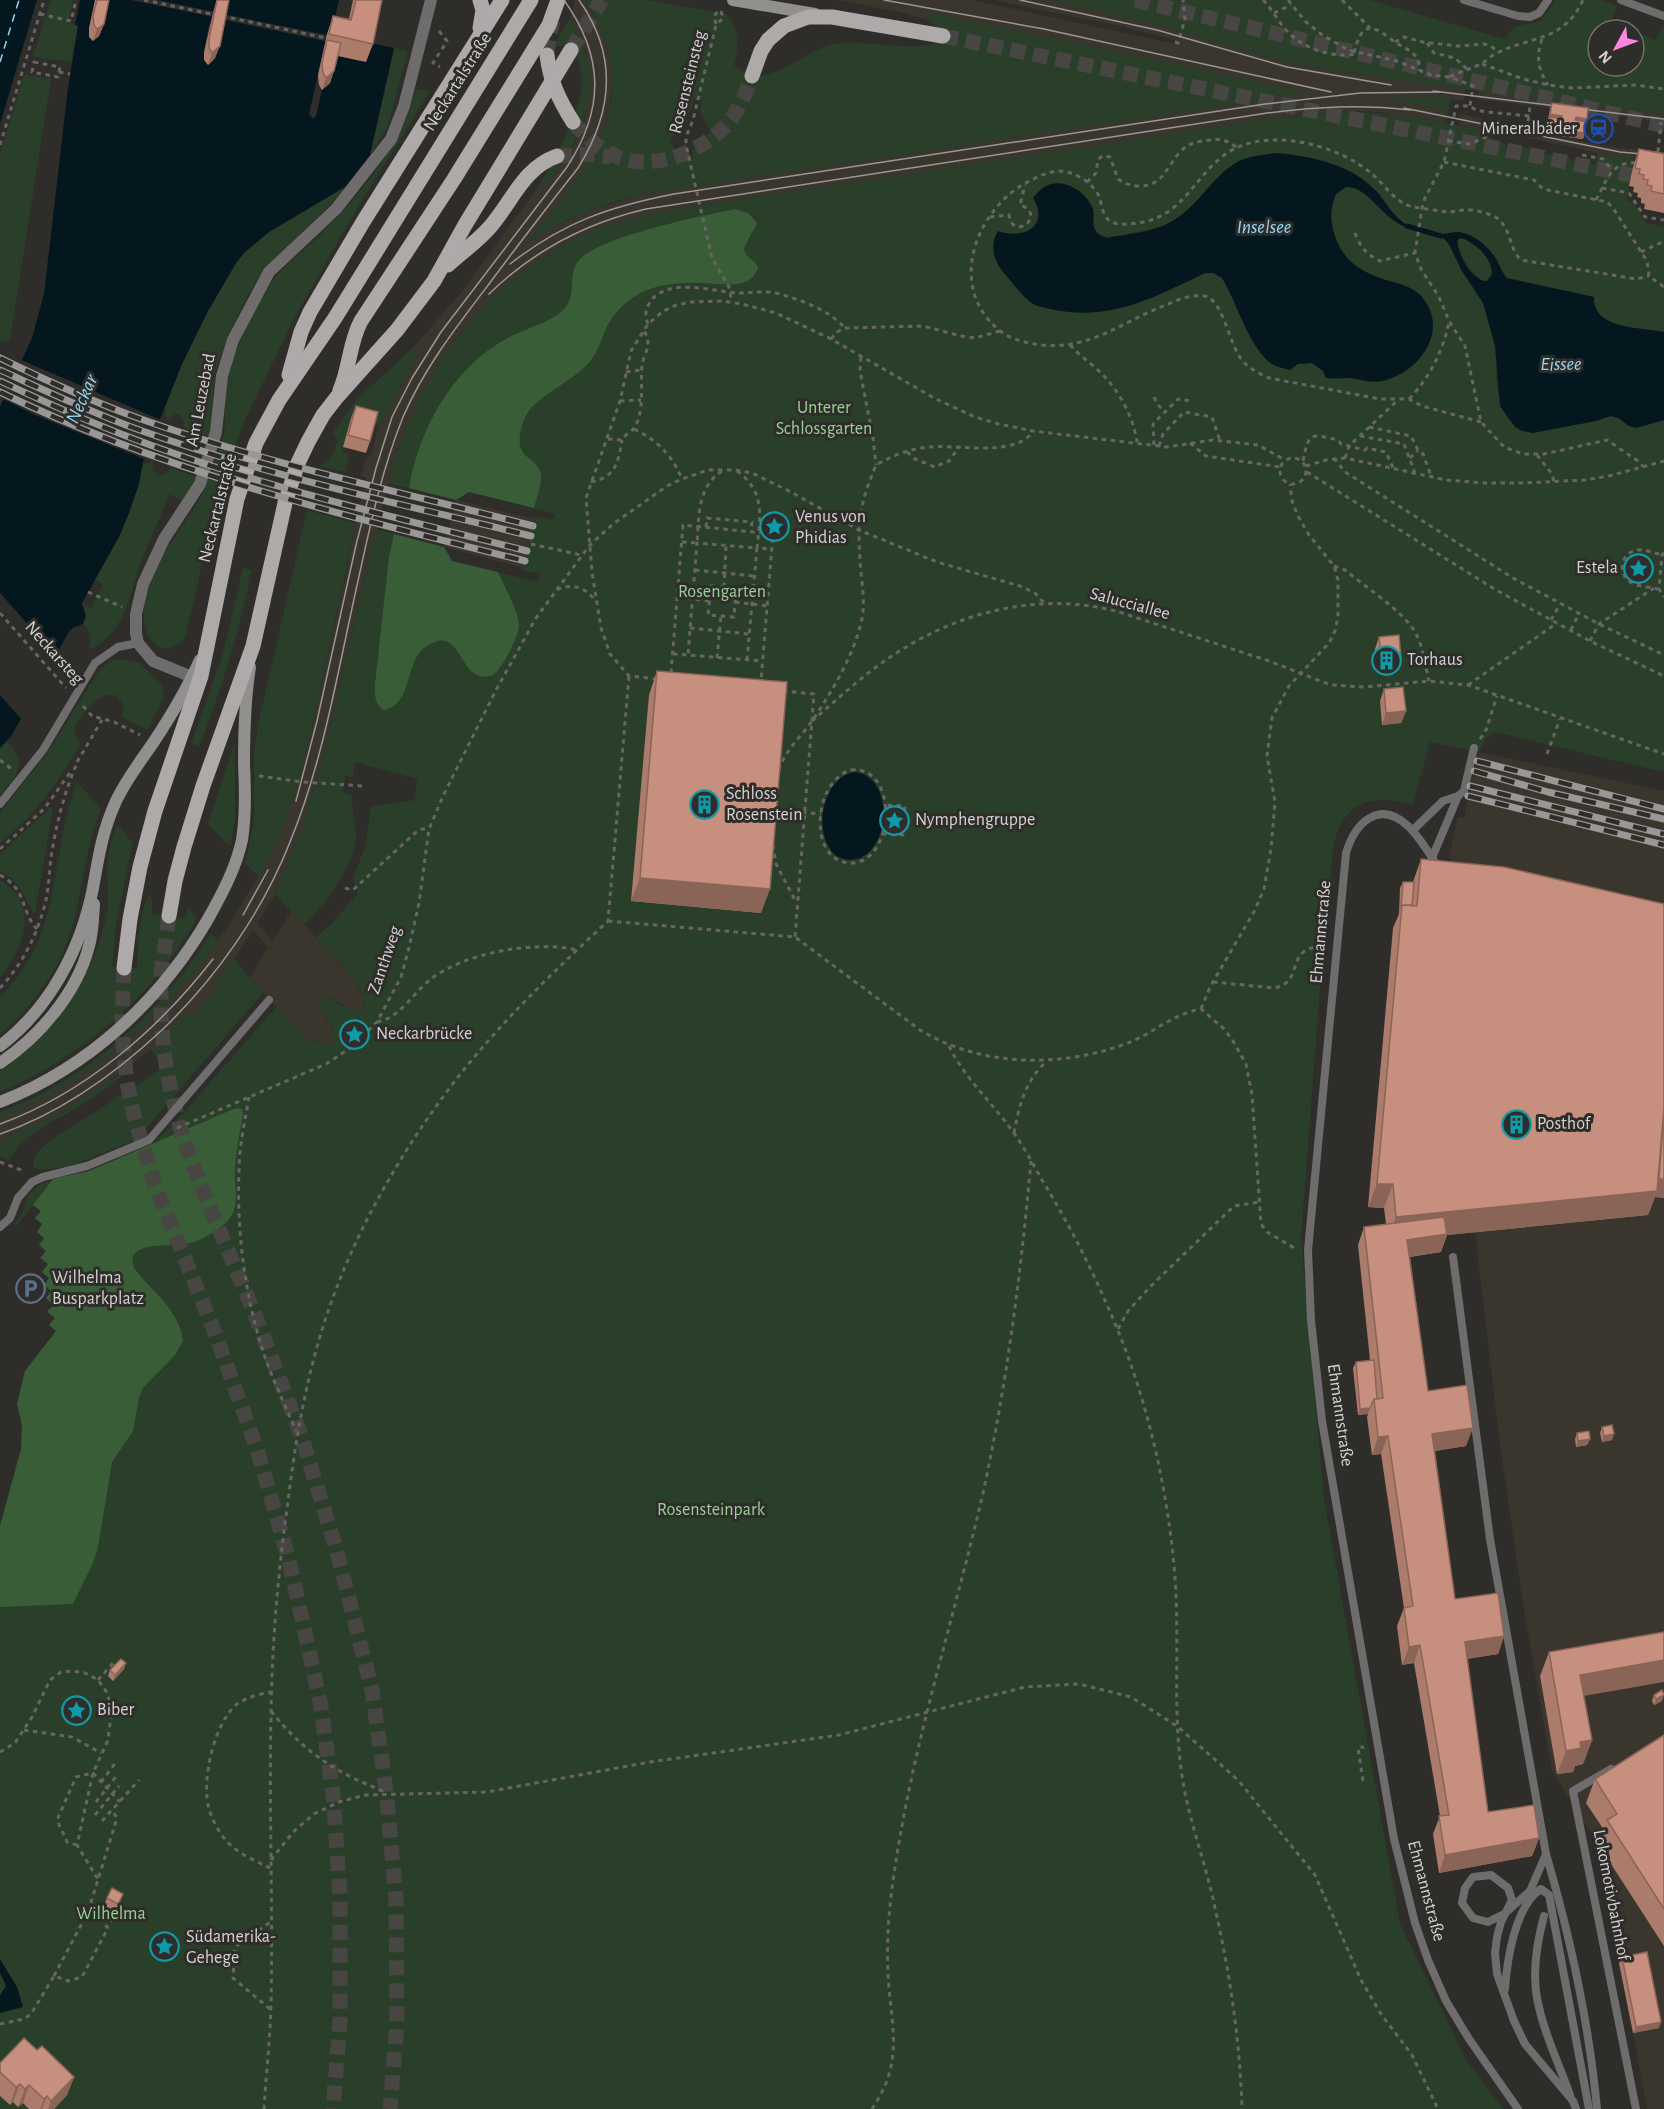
<svg xmlns="http://www.w3.org/2000/svg" width="1664" height="2109" viewBox="0 0 1664 2109" font-family="'Alegreya Sans',sans-serif">
<rect width="100%" height="100%" fill="#2e2d2a"/>
<g fill="#3a362e">
<path d="M575,0H585L600,26L606,43L611,61L613,80L609,112L602,135L584,170L529,242L546,231L585,212L643,194L1305,93L1050,37L928,14L927,20L900,12L836,0H972L1175,44V40L1120,26L993,0H1051L1143,21L1278,60L1350,73L1466,88L1464,100L1384,98L1448,111L1445,122L1370,111L1313,113L677,209L629,219L593,231L556,249L535,263L512,282L474,317L456,338L426,386L391,474L368,562L322,763L304,822L275,894L257,923L273,941L291,911L352,976L364,999L363,1010L358,1011L347,1008L325,994L317,1003L329,1023L334,1035L333,1043L331,1045L321,1044L305,1036L292,1024L250,978L268,948L253,930L234,959L213,983L218,988L193,1016L188,1012L151,1049L83,1101L29,1129L0,1141V1118L55,1091L92,1068L135,1034L177,992L228,927L269,859L285,821L309,740L347,570L355,523L367,478L361,476L365,458L371,454L379,425L417,358L414,347L463,290L540,184L545,187L561,165L575,143L584,122L587,109L586,53L570,18Z"/>
<path d="M1479,90L1664,114V122L1478,99Z"/>
<path d="M1461,114L1527,130L1610,147L1664,152V160L1634,159L1598,153L1487,129V131L1459,125Z"/>
<path d="M456,500L535,519L523,568L444,547Z"/>
<path d="M1479,752L1664,791V930L1475,889L1449,857L1458,817L1464,818Z"/>
<path d="M1652,1197L1664,1198V2109H1647L1597,1842L1552,1771L1523,1604L1499,1437L1475,1231L1648,1215Z"/>
</g>
<g fill="#2a3f29" fill-rule="evenodd">
<path d="M51,0H73L68,23L78,25L71,62L33,57Z"/>
<path d="M585,0H648L726,14C740,27 739,48 734,65C765,95 798,54 830,45C861,37 914,55 940,41V29L927,20L928,13L1050,37L1307,93L643,194C602,204 562,219 527,243C588,165 650,101 585,0ZM694,99L702,101L700,112L710,130C705,142 692,143 692,158L684,159C681,151 673,150 670,141L689,114Z"/>
<path d="M1051,0H1370L1504,39L1514,27L1540,21L1549,11L1555,0H1602L1617,6L1611,21L1632,30H1598V66H1634V31L1656,40L1663,24L1664,25V114L1441,86L1314,67L1278,60L1143,21Z"/>
<path d="M570,18C608,84 587,131 545,187L540,184C557,155 603,80 570,49C563,42 556,46 550,52Z"/>
<path d="M394,48L408,51L388,126L370,155Z"/>
<path d="M24,75L51,79L10,340L0,342V154Z"/>
<path d="M416,89L430,91L352,217L297,313L245,419L219,491L186,635C179,646 170,651 158,647C142,635 142,615 146,597C155,553 190,524 206,485C212,470 219,454 223,438C227,420 223,401 227,384C234,349 250,318 268,288C281,266 301,254 319,236C348,208 381,168 400,132C407,119 411,104 416,89Z"/>
<path d="M1380,97L1450,98L1448,111Z"/>
<path d="M1348,111L1410,116L1487,131L1490,140L1503,143L1507,148C1519,146 1531,146 1541,155C1553,153 1564,154 1574,162C1581,162 1588,157 1593,165L1596,162L1598,153L1634,159L1627,198L1629,202L1632,201L1646,223L1664,227V332C1639,327 1595,331 1593,297L1507,278L1493,255L1476,239L1461,232L1439,235C1452,243 1454,257 1461,270C1466,278 1473,284 1478,292C1486,305 1490,321 1493,336C1500,365 1490,396 1510,421L1611,416L1640,427L1664,420V772L1495,732L1486,738L1479,752L1430,742L1413,804C1374,796 1346,798 1334,843L1323,947L1301,1238L1324,1499L1400,1924L1467,2061L1503,2109H0V1526L21,1449L22,1426L17,1404L25,1371L56,1331L49,1325L55,1318L47,1312L53,1305L46,1298L51,1291L44,1285L49,1278L42,1272L48,1264L40,1258L46,1251L39,1245L44,1238L37,1232L42,1224L35,1218L41,1211L33,1205L17,1225L14,1224L22,1214L27,1197L40,1184L89,1171L153,1143L172,1126L276,1007C288,1020 314,1052 333,1043C336,1028 325,1015 316,1003L325,994C336,1003 346,1010 360,1011L364,1009C367,984 332,955 316,938L335,920L358,893L353,878L365,847L371,806L415,800L417,779L355,762L353,777L345,776L343,793L352,795C351,808 355,819 356,832C357,863 325,905 304,925L275,894L304,822L322,763L376,529L444,547L452,561L538,582L540,574L522,570L535,519L536,516L553,520L555,514L469,492L456,500L388,483C398,450 409,417 426,386C461,320 523,259 593,231C620,220 648,214 677,209L1268,119ZM1275,153C1309,156 1348,163 1373,188C1381,195 1386,205 1393,213C1398,219 1405,224 1411,229C1383,222 1370,187 1346,187L1336,194C1327,216 1332,243 1349,261C1357,270 1372,274 1383,279L1371,383L1351,378H1326L1323,371L1312,363L1298,364L1290,370C1284,368 1277,367 1272,364C1248,347 1237,303 1222,278C1208,269 1204,273 1191,280L1062,311L1038,306L1029,301L997,265L993,253L1006,234C1029,238 1043,225 1036,202L1093,209C1094,235 1095,240 1122,235C1156,228 1172,228 1199,200C1207,191 1214,181 1224,173C1235,164 1261,158 1275,153ZM858,772L883,820L875,844L851,860L840,858C835,850 828,842 825,834C815,811 832,772 858,772Z"/>
<path d="M345,187C323,215 296,236 271,262C250,284 221,346 215,376C212,396 213,416 210,436L184,428L183,420L179,414L173,415L167,420L165,406L182,364L208,311L240,257L269,232Z"/>
<path d="M1462,238C1475,243 1506,269 1485,282C1470,276 1463,257 1457,243L1458,239Z"/>
<path d="M414,347L417,358L379,425L351,418L342,452L349,454L345,472L319,466C333,460 334,452 338,439L332,434L357,399Z"/>
<path d="M152,461L153,470L158,476L165,474L171,468L197,477L182,500L169,494C161,517 149,539 141,562C129,596 125,634 89,650C91,638 93,631 83,624L86,616L82,603L91,608L103,584L94,579C102,565 111,552 118,538C130,514 137,491 142,466Z"/>
<path d="M307,510L355,523C346,575 334,625 323,676C308,745 294,816 259,877L245,863L254,823V753L258,725Z"/>
<path d="M243,568L252,570C239,632 222,688 199,747L191,744L222,657Z"/>
<path d="M122,659L140,663L163,686L164,697L148,730L121,717L124,706L117,696C100,689 83,713 75,727V736L80,744C59,782 35,815 0,843V813L48,752L100,669L111,661Z"/>
<path d="M6,742L12,746L20,763L15,777L0,796V748Z"/>
<path d="M235,742V821L230,847L208,824Z"/>
<path d="M77,782L101,809C88,840 85,870 78,902C69,954 41,1000 0,1034V997C65,933 48,859 77,782Z"/>
<path d="M50,808L53,809L35,912L33,913C24,896 19,881 0,872V854Z"/>
<path d="M117,825L133,843L117,918L112,967L137,968C139,946 137,914 150,894L152,900V914L185,919L188,907L197,918C153,996 82,1057 0,1092V1070C55,1035 99,971 108,906C109,892 107,879 107,865C108,851 112,838 117,825Z"/>
<path d="M0,880C41,904 24,948 0,977Z"/>
<path d="M211,933L218,941L213,949C156,1022 87,1083 0,1118V1112C88,1080 162,1011 211,933Z"/>
<path d="M234,959L263,993L136,1140L67,1167L39,1170L34,1168C29,1146 78,1124 94,1113C108,1104 122,1093 135,1083L138,1085L164,1066L151,1049L188,1012L193,1016L218,988L213,983Z"/>
<path d="M126,1070L127,1072C114,1082 100,1093 86,1102C59,1120 25,1131 9,1160L0,1157V1141L63,1112Z"/>
</g>
<g fill="#395d37">
<path d="M735,209L748,213L757,223L744,248C745,258 754,259 758,267C751,292 719,283 701,283C684,282 663,284 647,290C629,297 612,314 605,331C601,341 598,351 591,360C575,380 548,390 530,409C523,419 514,443 524,454C529,459 537,463 540,471C544,481 536,498 534,508L469,492L456,500L409,488C419,430 451,370 504,340C522,329 545,325 561,312C580,298 565,274 580,259C603,236 701,216 735,209Z"/>
<path d="M394,534L444,547L452,561L498,572C505,588 516,606 519,623C520,635 503,668 493,675C488,677 484,677 480,676C458,671 459,622 424,648C405,663 412,705 384,710C374,705 375,694 375,684L389,557Z"/>
<path d="M236,1108L242,1109L243,1114C240,1132 236,1150 235,1169C234,1182 238,1198 234,1210C232,1216 228,1222 223,1225C214,1233 198,1242 186,1244C170,1247 124,1240 134,1268C151,1291 180,1310 183,1341L175,1355L143,1388L139,1397L133,1431L112,1462L98,1547L93,1563L73,1604L0,1607V1526L21,1449L22,1426L17,1404L25,1371L56,1331L49,1325L55,1318L47,1312L53,1305L46,1298L51,1291L44,1285L49,1278L42,1272L48,1264L40,1258L46,1251L39,1245L44,1238L37,1232L42,1224L35,1218L41,1211L33,1205L53,1179L89,1171Z"/>
</g>
<g fill="#04171f" fill-rule="evenodd">
<path d="M0,0H37L0,124Z"/>
<path d="M80,0H95L89,34L93,41L100,35L107,0H339L331,35L327,34L309,114L313,119L316,116L322,90L330,83L337,56L366,62L370,43L394,48L370,155L345,187L269,232L245,252L236,263L208,311L182,364L143,462L139,484L129,513L119,537L82,603L86,616L83,624L73,628L68,633L12,735L0,748V407L32,338L44,294L68,88L78,26L75,25ZM219,5L217,54L213,61L208,65C200,55 210,13 219,5Z"/>
<path d="M1275,153C1309,156 1348,163 1374,189C1382,196 1387,206 1394,214C1399,220 1406,224 1412,229C1383,223 1370,186 1346,187L1336,194C1330,208 1330,219 1334,233C1342,260 1360,272 1386,280C1398,283 1414,287 1422,297C1449,329 1422,368 1389,379C1375,385 1363,379 1349,378C1341,378 1334,379 1326,378L1323,371L1312,363L1298,364L1290,370C1284,368 1277,367 1272,364C1249,348 1237,302 1222,278L1213,273H1205C1155,297 1112,321 1055,310C1046,308 1036,307 1029,301C1020,294 1012,282 1004,273C994,261 989,245 998,231C1023,240 1051,226 1033,198C1038,192 1043,186 1051,184C1068,180 1087,193 1093,209C1095,214 1092,222 1094,227C1096,234 1102,236 1108,238C1131,233 1154,233 1174,220C1199,205 1214,174 1239,161C1249,156 1263,155 1275,153Z"/>
<path d="M1455,232C1471,232 1486,244 1495,257C1500,264 1501,272 1507,278L1594,297C1593,330 1641,327 1664,332V420L1636,428L1629,426L1618,418L1611,416L1596,421L1533,433L1522,431L1515,427L1500,406L1495,346L1483,303L1462,271L1449,244L1443,238L1437,235ZM1462,238C1477,244 1491,257 1492,274L1487,281C1473,282 1455,252 1458,239Z"/>
<path d="M854,772C897,775 891,861 849,860C841,859 834,856 830,849C814,826 824,778 854,772Z"/>
<path d="M0,1959L17,1987L23,2007L0,2013V1995L6,1986L0,1973Z"/>
</g>
<g fill="#2e2d2a">
<path d="M131,0H157L215,12L214,17Z"/>
<path d="M222,14L327,35L325,41L221,19Z"/>
<path d="M19,359L163,421L147,460L35,415L1,398Z"/>
<path d="M0,593L58,658L23,721L0,695Z"/>
</g>
<g fill="none" stroke-linecap="round" stroke-linejoin="round">
<path stroke="#04171f" stroke-width="5" d="M1407,226L1441,236"/>
<path stroke="#90d8f5" stroke-width="1.5" stroke-dasharray="8 6" stroke-linecap="butt" d="M0,62L19,0"/>
<g stroke="#474643" stroke-width="15" stroke-dasharray="15 8" stroke-linecap="butt">
<path d="M1135,0L1664,126"/>
<path d="M943,36L1664,182"/>
<path d="M571,50L602,0"/>
<path d="M547,55L549,37L553,21"/>
<path d="M573,122C586,137 601,151 620,158C659,171 709,149 732,118C741,105 747,91 752,76"/>
<path d="M557,156L592,154L611,157"/>
<path d="M169,916L161,974V1015L164,1053L171,1092L181,1131L198,1179L256,1317L301,1435L336,1548L372,1690L386,1790L396,1898L397,2023L390,2109"/>
<path d="M124,968L122,1017L123,1046L127,1082L134,1116L155,1185L215,1333L257,1449L289,1560L320,1701L333,1794L340,1895V2021L333,2109"/>
</g>
<g stroke="#666563" stroke-width="3" stroke-dasharray="4.5 4.5" stroke-linecap="butt">
<path d="M144,0L216,15"/>
<path d="M1263,0C1272,9 1278,21 1286,30C1303,49 1331,58 1355,54"/>
<path d="M1288,0L1306,22L1321,34L1348,50L1397,61L1431,75L1450,77L1473,86L1470,106"/>
<path d="M1342,0L1370,28"/>
<path d="M721,11L723,18L716,25L693,120L686,137V145L712,258L729,287L732,302"/>
<path d="M1274,13L1291,5"/>
<path d="M40,14L71,21L76,0"/>
<path d="M222,16L326,38"/>
<path d="M716,24L714,16L720,9"/>
<path d="M439,31L447,41L433,63L440,67"/>
<path d="M1542,39C1536,56 1538,70 1548,85"/>
<path d="M1175,42L1178,43L1185,19L1183,0"/>
<path d="M1395,42L1404,37L1423,42L1458,46L1484,44L1491,46L1498,52"/>
<path d="M1427,43L1434,53L1455,58L1467,69"/>
<path d="M1354,53C1361,24 1370,22 1392,40C1404,49 1421,52 1419,70"/>
<path d="M34,62L60,67L58,77L32,72Z"/>
<path d="M1482,64L1523,79L1548,85L1573,88L1636,85L1664,89"/>
<path d="M59,72L70,74"/>
<path d="M1450,77C1461,71 1474,68 1484,62C1489,59 1493,54 1499,52C1533,36 1564,41 1583,0"/>
<path d="M1529,116L1487,112L1476,110L1470,106H1456L1444,162L1425,198L1422,208L1415,253L1421,269L1439,297L1449,321L1465,346L1481,422L1504,447L1523,454H1544L1607,440L1638,461L1644,467"/>
<path d="M1527,130L1530,106"/>
<path d="M1448,141L1470,144L1488,136"/>
<path d="M0,145L44,0"/>
<path d="M1658,152L1661,122"/>
<path d="M1582,155L1603,159L1612,170"/>
<path d="M1444,162L1534,180L1543,189L1607,202L1613,208L1647,261L1649,276L1664,287"/>
<path d="M1087,182L1096,173L1098,160L1102,156L1110,157L1118,179C1125,184 1131,186 1140,186C1163,186 1167,166 1180,152C1188,143 1199,141 1210,140C1221,138 1228,141 1236,147"/>
<path d="M1602,188L1629,193L1645,217L1664,220"/>
<path d="M1596,200C1607,180 1611,161 1637,163"/>
<path d="M990,217L1009,215C1013,243 1048,214 1020,205L1025,185"/>
<path d="M1355,233C1361,248 1366,254 1380,261L1415,253"/>
<path d="M1641,252L1660,243L1664,242"/>
<path d="M648,324C645,316 645,310 650,302C668,276 713,292 739,293C753,293 766,290 780,294C803,301 829,310 845,328"/>
<path d="M831,339L837,332L845,328L923,326L961,336L975,338L1000,331"/>
<path d="M1070,345C1080,356 1092,364 1102,374C1119,390 1134,419 1137,442"/>
<path d="M861,357L860,371L873,438L876,465"/>
<path d="M626,372L641,370"/>
<path d="M1154,397L1157,404L1165,412"/>
<path d="M1409,399C1430,377 1443,351 1449,322"/>
<path d="M620,401L641,400"/>
<path d="M1481,422L1422,406L1409,399H1380L1269,378C1259,373 1249,369 1242,360C1229,345 1223,298 1204,296C1191,294 1177,300 1166,305C1123,321 1091,350 1041,345C1027,343 1012,340 1000,331C948,289 973,216 1022,185C1033,179 1046,172 1058,171C1074,171 1092,182 1099,196C1102,204 1102,216 1110,221C1117,226 1129,224 1137,223C1188,217 1195,168 1236,148C1276,129 1340,146 1372,174C1384,184 1394,201 1410,206C1417,208 1440,211 1448,212C1454,212 1459,210 1465,210C1473,209 1489,213 1497,218C1511,228 1509,249 1521,260L1636,279L1649,276"/>
<path d="M1369,427L1411,436L1418,450L1423,454L1431,476"/>
<path d="M634,429C657,440 672,455 682,479"/>
<path d="M1360,436L1404,444L1415,473"/>
<path d="M608,439L622,440C625,434 632,432 635,427C645,408 640,385 642,365C643,357 648,351 648,343C648,338 646,334 643,330"/>
<path d="M1190,443L1206,456L1280,467"/>
<path d="M1154,445L1153,424L1178,399L1191,401"/>
<path d="M1159,446L1163,434L1184,412L1212,417L1220,441"/>
<path d="M907,452L915,459L935,467L949,461L960,446"/>
<path d="M1537,455L1552,474L1554,482"/>
<circle cx="1293" cy="471" r="13"/>
<path d="M1334,458L1345,472L1513,578L1599,624L1664,655"/>
<path d="M1345,458L1349,446L1398,400"/>
<path d="M1410,458L1418,450"/>
<path d="M1303,461C1309,431 1310,434 1338,440L1341,444L1365,450L1367,448L1386,452L1393,468"/>
<path d="M1306,466L1326,460L1345,458L1446,480L1484,483H1523L1585,480L1609,476L1664,461"/>
<path d="M737,471C766,492 760,517 757,548L772,549"/>
<path d="M1307,472L1496,590L1590,641L1664,676"/>
<path d="M591,482C616,477 618,463 622,440"/>
<path d="M706,527L707,518L752,522L751,531"/>
<path d="M682,542L697,543C699,516 697,485 724,470"/>
<path d="M531,544L581,555"/>
<path d="M1664,553L1662,555L1659,589L1664,597"/>
<path d="M1334,566L1345,570C1364,586 1403,611 1415,632C1423,646 1425,665 1429,681"/>
<path d="M695,570L754,576"/>
<path d="M711,586L736,588L734,617L708,615Z"/>
<path d="M724,587L726,546"/>
<path d="M1659,589C1650,587 1638,587 1630,582C1617,573 1621,552 1638,550C1646,549 1654,553 1662,555"/>
<path d="M557,590C572,582 587,588 595,601"/>
<path d="M88,592L122,607"/>
<path d="M678,597L709,601"/>
<path d="M735,602L767,606"/>
<path d="M0,613L66,688"/>
<path d="M1551,620L1560,604"/>
<path d="M690,628L749,634"/>
<path d="M1571,630L1579,613"/>
<path d="M1590,641L1599,624L1654,588"/>
<path d="M673,654L688,655"/>
<path d="M717,658L721,616"/>
<path d="M747,660L757,548L697,543L688,655L762,661"/>
<path d="M671,673L683,525L773,534L761,681"/>
<path d="M657,679L629,676L610,654L601,628L592,572L586,498L620,401L631,351L648,324L662,312L676,305L691,302L722,301L742,304L776,313L831,339L936,399L975,417L999,424L1033,431L1167,447L1213,440L1258,445L1285,460"/>
<path d="M1468,685L1557,623"/>
<path d="M783,691L814,694L795,937"/>
<path d="M83,706L92,716L114,722L140,735"/>
<path d="M812,721C839,698 865,673 895,654C960,611 1042,591 1119,612L1269,661L1331,685L1364,687L1429,681L1468,685L1664,754"/>
<path d="M1480,739L1486,730L1497,696"/>
<path d="M1547,754L1560,719"/>
<path d="M0,760L13,770"/>
<path d="M77,762L102,720"/>
<path d="M779,770C785,750 801,737 812,721C831,693 851,660 860,627C867,605 861,581 860,559C857,519 861,501 876,465C892,456 909,449 928,447C956,444 1016,458 1033,431"/>
<path d="M851,770C899,765 895,860 853,863C807,865 812,781 851,770Z"/>
<path d="M259,776L303,782L363,786"/>
<path d="M775,810L821,814"/>
<path d="M882,834L903,835L905,806L885,805"/>
<path d="M773,845L776,864L796,902"/>
<path d="M0,849L44,809L72,770"/>
<path d="M0,875C28,890 20,911 37,929"/>
<path d="M345,888L353,890L415,833L422,829H429"/>
<path d="M608,921L795,937L920,1030C981,1067 1060,1068 1125,1044C1153,1034 1170,1015 1201,1009L1224,1029L1233,1041L1246,1064L1252,1095L1261,1224L1267,1232L1296,1249"/>
<path d="M1213,982L1275,988C1306,981 1283,945 1325,947"/>
<path d="M0,988C22,965 37,935 45,904C49,889 49,873 51,858C56,825 64,792 78,761"/>
<path d="M1201,1009L1210,987L1255,910L1264,889L1271,849L1275,802L1267,756L1272,718L1289,686L1329,643L1335,631L1338,617V580L1334,566L1309,535L1298,516L1292,501L1290,484"/>
<path d="M377,1022C399,1019 414,992 431,979C464,953 536,940 577,950"/>
<path d="M949,1046C965,1079 992,1102 1013,1132C1024,1147 1033,1164 1042,1180C1071,1227 1095,1275 1116,1326C1150,1406 1172,1509 1176,1595C1179,1661 1172,1728 1185,1793C1193,1832 1207,1869 1215,1908C1230,1974 1240,2041 1242,2109"/>
<path d="M249,1097C246,1115 242,1134 240,1152C235,1220 243,1294 266,1360C275,1384 286,1408 296,1431"/>
<path d="M177,1128L326,1064L349,1049L377,1022L401,977L409,948L419,903L429,829L444,794L496,690L536,618L589,546L613,524L667,486L682,479L708,470H735L752,473L791,492L859,530L937,562L1020,586L1035,593L1045,604"/>
<path d="M1014,1133C1019,1106 1025,1081 1046,1062"/>
<path d="M0,1162L24,1171"/>
<path d="M1118,1329L1128,1311L1150,1287L1234,1206L1259,1202"/>
<path d="M98,1680L113,1663"/>
<path d="M271,1711C293,1739 319,1761 351,1777C363,1783 375,1787 386,1793"/>
<path d="M24,1730L72,1737L101,1753"/>
<path d="M0,1752L15,1743L32,1717L50,1680L61,1672L73,1671L85,1673L98,1680L106,1691L112,1707L108,1740L93,1773L77,1845L99,1881"/>
<path d="M1363,1781L1358,1748L1364,1747"/>
<path d="M101,1782L117,1761"/>
<path d="M96,1802L118,1774"/>
<path d="M95,1815L119,1786"/>
<path d="M102,1821L139,1780"/>
<path d="M77,1845L67,1842L57,1820L76,1777L93,1773L120,1802"/>
<path d="M271,1860L293,1832L314,1814L339,1802L365,1795L487,1792L650,1762L839,1735L1025,1687L1079,1684L1131,1697L1177,1726L1238,1780L1315,1875L1361,1980L1381,2014L1412,2055L1438,2109"/>
<path d="M270,1868C254,1860 234,1852 224,1838C217,1829 212,1819 209,1809C201,1781 214,1723 237,1704C247,1697 260,1694 272,1692"/>
<path d="M54,1976L88,1912"/>
<path d="M270,2009L233,1978L235,1947L272,1921"/>
<path d="M0,2024L24,2019L31,2014L54,1976L68,1981L82,1977L108,1928L98,1917L88,1912L117,1818L112,1810"/>
<path d="M264,2109C266,2075 270,2040 271,2006C273,1908 269,1811 271,1714C272,1643 278,1572 288,1501C297,1429 310,1355 337,1287C369,1202 429,1107 489,1040C526,998 567,959 608,921L629,676"/>
<path d="M872,2109C879,2098 886,2086 889,2074C899,2042 889,2005 888,1973C886,1935 890,1898 896,1861C915,1737 955,1615 983,1493C1007,1383 1021,1272 1031,1161"/>
</g>
<g stroke="#6e6c6c" stroke-width="8">
<path d="M1464,0L1518,16L1530,17L1539,13L1548,0"/>
<path d="M1621,0L1664,16"/>
<path d="M0,804L43,750L95,663L118,647L138,643"/>
<path d="M1413,830L1443,801L1458,796"/>
<path d="M1432,858L1458,796L1464,791L1474,748"/>
<path d="M1439,868C1429,854 1420,837 1408,826C1379,799 1355,823 1346,853L1308,1250L1311,1320L1322,1421L1394,1839L1415,1923L1428,1960L1446,2001L1469,2039L1518,2109"/>
<path d="M0,1227L10,1218L18,1198L32,1182L43,1177L87,1166L149,1140L269,1000"/>
<path d="M1453,1257L1490,1539L1546,1854C1570,1936 1589,2023 1597,2109"/>
<path d="M1611,1769L1573,1791L1636,2109"/>
<path d="M1546,1854L1530,1891L1504,1914L1488,1922L1473,1918L1462,1903L1465,1888L1473,1877L1491,1875L1508,1888L1512,1900L1501,1922L1497,1937L1495,1953L1497,1974L1514,2021L1525,2044L1573,2101L1576,2109"/>
<path d="M1544,1916C1537,1942 1532,1971 1537,1998C1543,2031 1559,2064 1570,2095"/>
<path d="M1505,1989C1507,1961 1515,1905 1541,1889L1549,1895L1589,2109"/>
</g>
<path stroke="#6e6c6c" stroke-width="12" d="M192,677L153,661L138,643L136,634V614L143,584L164,539L200,484L216,432L222,376L233,340L269,272L336,209L391,139L404,106L431,0"/>
<g stroke="#928f8f" stroke-width="12">
<path d="M733,0L815,14"/>
<path d="M0,1046C50,1008 81,949 93,888C99,855 102,832 116,801C126,780 140,762 153,743C171,716 187,689 200,660"/>
<path d="M0,1063C39,1037 77,993 89,946C93,932 93,918 94,904"/>
<path d="M0,1102C88,1068 161,1000 208,919C222,894 236,868 242,840C246,814 245,788 244,763C244,731 245,698 250,667"/>
</g>
<g stroke="#aeaaaa" stroke-width="15">
<path d="M480,28L483,10L480,0"/>
<path d="M547,55C550,81 559,100 573,122"/>
<path d="M752,76L761,51L768,40L784,26L808,17H832L943,36"/>
<path d="M448,265C462,252 478,241 490,227C512,202 523,168 557,156"/>
<path d="M289,375L301,332L310,312L363,222L502,0"/>
<path d="M340,390C350,368 349,343 361,321L454,179L549,25L558,0"/>
<path d="M169,916L175,881L184,847L203,786L253,646L285,503L298,463L308,442L323,415L337,397L397,330L434,281L465,225L571,50"/>
<path d="M124,968L130,919L140,867L155,811L201,676L237,499L256,443L279,400L335,318L531,0"/>
</g>
<g stroke="#999897" stroke-width="1.5">
<path d="M884,0L1044,29L1331,92"/>
<path d="M1020,0L1157,30L1287,67L1391,85"/>
<path d="M1433,91L1664,119"/>
<path d="M1404,108L1620,152L1664,156"/>
<path d="M510,264C564,222 608,207 674,194L1265,104L1360,93L1440,92"/>
<path d="M489,294C533,251 586,223 646,209L1267,113C1317,107 1360,104 1411,110"/>
<path d="M296,801L317,721L356,545L376,468L392,417L412,378L441,332L567,167C605,109 604,56 564,0"/>
<path d="M243,915L268,870"/>
<path d="M0,1124C85,1093 158,1030 213,959"/>
<path d="M0,1134C61,1113 115,1074 162,1030C216,978 262,913 290,842C324,759 338,669 358,581C370,526 382,469 403,417C424,368 457,326 489,284C518,245 548,206 578,168C613,112 618,55 579,0"/>
</g>
<defs>
<g id="rail">
<path d="M0,358C45,380 91,401 138,418C267,464 401,492 533,526"/>
<path d="M0,370C44,390 88,411 134,428C262,475 398,503 531,536"/>
<path d="M0,381C40,400 80,418 121,434C252,485 391,516 527,551"/>
<path d="M0,392C166,473 346,516 525,561"/>
<path d="M1477,761L1664,809"/>
<path d="M1474,771L1548,792L1664,819"/>
<path d="M1470,786L1664,834"/>
<path d="M1468,796L1664,845"/>
</g>
</defs>
<use href="#rail" stroke="#999897" stroke-width="7"/>
<use href="#rail" stroke="#2e2d2a" stroke-width="4.5" stroke-dasharray="14" stroke-linecap="butt"/>
</g>
<g fill="#ab7b6c">
<path d="M95,0H109L104,24L99,36L93,41L89,37V28Z"/>
<path d="M217,0H229L215,58L208,65L204,60V52L214,9Z"/>
<path d="M353,0H382L373,44L366,62L338,56L330,83L322,90L319,85L318,75L327,34L333,16L349,19Z"/>
<path d="M1552,103L1586,122L1583,139L1546,134L1549,120H1548L1550,109Z"/>
<path d="M1639,149L1664,153V213L1644,209L1645,204L1641,203V198L1637,197L1638,193L1633,192L1634,187L1629,186L1633,167Z"/>
<path d="M356,406L370,441L366,453L343,447L351,418Z"/>
<path d="M1379,637L1396,671L1377,673L1375,649Z"/>
<path d="M657,671L761,913L631,901L649,695Z"/>
<path d="M1384,689L1406,711L1401,723L1382,725L1380,701Z"/>
<path d="M1421,859L1664,904V1198L1655,1197L1648,1215L1447,1235L1441,1252L1410,1257L1428,1391L1466,1446L1435,1451L1455,1599L1504,1636L1498,1654L1467,1659L1488,1812L1539,1838L1532,1856L1439,1873L1433,1834L1440,1816L1414,1663L1402,1665L1397,1626L1404,1608L1381,1454L1372,1455L1367,1417L1368,1414L1358,1415L1353,1368L1356,1362L1370,1360L1358,1245L1364,1227L1386,1224L1384,1208L1368,1207L1393,928L1399,914L1400,888L1403,882H1413Z"/>
<path d="M1602,1427L1612,1440L1602,1442L1600,1433Z"/>
<path d="M1577,1433L1590,1439L1587,1445L1576,1447L1575,1439Z"/>
<path d="M1549,1652L1584,1696L1592,1740L1583,1764L1575,1766L1573,1772L1557,1774L1540,1676Z"/>
<path d="M126,1663L124,1669L113,1681L108,1676L110,1670Z"/>
<path d="M1654,1695L1662,1701L1654,1705L1652,1701Z"/>
<path d="M1664,1735V1946L1598,1844L1604,1830L1586,1803L1595,1779Z"/>
<path d="M123,1894L112,1922L100,1916L107,1898Z"/>
<path d="M1622,1957L1659,2028L1633,2033L1619,1963Z"/>
<path d="M37,2050L74,2077L67,2095L54,2109H29L23,2103L18,2107L13,2102L10,2105L0,2096V2063Z"/>
</g>
<g fill="#8b6458">
<path d="M104,24L99,36L93,41L97,29Z"/>
<path d="M220,46L215,58L208,65L212,53Z"/>
<path d="M334,71L330,83L322,90L326,78Z"/>
<path d="M1550,114L1562,116L1559,122L1550,117L1549,120H1548Z"/>
<path d="M1576,117L1587,119L1585,125L1573,123Z"/>
<path d="M1549,128L1585,133L1583,139L1546,134Z"/>
<path d="M1401,659L1396,671L1377,673L1382,661Z"/>
<path d="M1406,711L1401,723L1382,725L1386,713Z"/>
<path d="M640,878L770,889L761,913L631,901Z"/>
<path d="M1659,1179H1664V1198L1655,1197L1648,1215L1447,1235L1441,1252L1401,1258L1407,1240L1388,1241L1396,1217L1654,1191Z"/>
<path d="M1377,1184H1393L1384,1208L1368,1207Z"/>
<path d="M1370,1408L1368,1414L1358,1415L1360,1409Z"/>
<path d="M1473,1428L1466,1446L1426,1452L1432,1434Z"/>
<path d="M1614,1434L1612,1440L1602,1442L1604,1436Z"/>
<path d="M1388,1436L1381,1454L1372,1455L1378,1437Z"/>
<path d="M1590,1439L1587,1445L1576,1447L1578,1441Z"/>
<path d="M1504,1636L1498,1654L1458,1660L1465,1642Z"/>
<path d="M1420,1645L1414,1663L1402,1665L1409,1647Z"/>
<path d="M1664,1660V1682L1572,1698L1580,1675Z"/>
<path d="M126,1663L124,1669L113,1681L115,1675Z"/>
<path d="M1664,1695L1662,1701L1654,1705L1656,1699Z"/>
<path d="M1592,1740L1583,1764L1575,1766L1573,1772L1557,1774L1566,1751L1580,1742Z"/>
<path d="M1539,1838L1532,1856L1439,1873L1445,1855Z"/>
<path d="M123,1894L116,1912L112,1922L118,1904Z"/>
<path d="M1661,2022L1659,2028L1633,2033L1636,2027Z"/>
<path d="M74,2077L67,2095L54,2109H48L51,2101Z"/>
<path d="M20,2084L13,2102L10,2105L16,2087Z"/>
<path d="M29,2085L23,2103L18,2107L25,2089Z"/>
<path d="M47,2096L42,2109H40L44,2099Z"/>
</g>
<g fill="#c78f7e" stroke="#8b6458" stroke-width="1.5">
<path d="M97,0H109L104,24L97,29L94,25L93,16Z"/>
<path d="M217,0H229L220,46L212,53L209,48V39Z"/>
<path d="M356,0H382L373,44L329,34L333,16L351,20Z"/>
<path d="M327,40L341,43L334,71L326,78L323,73L322,63Z"/>
<path d="M1552,103L1588,108L1587,119L1576,117L1575,120L1586,122L1585,133L1549,128L1550,117L1561,119L1562,116L1550,114Z"/>
<path d="M1639,149L1664,154V194L1651,191L1652,186L1647,185L1648,180L1643,179L1644,175L1639,174L1640,169L1635,168Z"/>
<path d="M356,406L378,412L370,441L348,435Z"/>
<path d="M1399,635L1401,659L1382,661L1379,637Z"/>
<path d="M657,671L787,682L770,889L640,878Z"/>
<path d="M1403,687L1406,711L1386,713L1384,689Z"/>
<path d="M1421,859L1504,867L1664,904V1108L1657,1191L1396,1217L1393,1184H1377L1402,905L1417,906Z"/>
<path d="M1403,882H1414L1412,905H1402L1401,908Z"/>
<path d="M1664,1113V1179H1659Z"/>
<path d="M1444,1217L1447,1234L1407,1240L1428,1391L1467,1385L1473,1428L1432,1434L1455,1599L1498,1593L1504,1636L1465,1642L1488,1812L1534,1805L1539,1838L1445,1855L1439,1816L1449,1815L1420,1645L1409,1647L1404,1608L1413,1606L1388,1436L1378,1437L1374,1399L1383,1398L1364,1227Z"/>
<path d="M1374,1360L1377,1399H1374L1370,1408L1360,1409L1356,1362Z"/>
<path d="M1612,1425L1614,1434L1604,1436L1602,1427Z"/>
<path d="M1589,1431L1590,1439L1578,1441L1577,1433Z"/>
<path d="M1664,1632V1660L1580,1675L1592,1740L1580,1742L1581,1748L1566,1751L1549,1652Z"/>
<path d="M121,1659L126,1663L115,1675L110,1670Z"/>
<path d="M1662,1690L1664,1695L1656,1699L1654,1695Z"/>
<path d="M1664,1735V1909L1607,1820L1617,1814L1595,1779Z"/>
<path d="M112,1888L123,1894L118,1904L107,1898Z"/>
<path d="M1647,1952L1661,2022L1636,2027L1622,1957Z"/>
<path d="M24,2038L37,2050L42,2046L74,2077L51,2101L47,2096L44,2099L29,2085L25,2089L20,2084L16,2087L0,2072V2063Z"/>
</g>
<defs>
<symbol id="station-ring" viewBox="-11 -11 22 22"><circle r="9.5" fill="#2e2d2a" stroke="#1a4fb4" stroke-width="1.5"/><path d="M-3-6H3Q5-6 5-4V2Q5 4 3 4L4.5 6H3L1.5 4h-3L-3 6H-4.5L-3 4Q-5 4-5 2V-4Q-5-6-3-6ZM-3.5-4v3h7v-3ZM-3.5 1v1.5H-2V1ZM2 1v1.5H3.5V1Z" fill="#1a4fb4"/></symbol>
<symbol id="sight-ring" viewBox="-11 -11 22 22"><circle r="9.5" fill="#2e2d2a" stroke="#0f9aa8" stroke-width="1.5"/><path d="M0-6L1.8-2.2L6-1.7L2.9 1.2L3.7 5.4L0 3.3L-3.7 5.4L-2.9 1.2L-6-1.7L-1.8-2.2Z" fill="#0f9aa8"/></symbol>
<symbol id="building-ring" viewBox="-11 -11 22 22"><circle r="9.5" fill="#2e2d2a" stroke="#0f9aa8" stroke-width="1.5"/><path d="M-4-6H4V6H1V3H-1V6H-4ZM-2.5-4.3h1.7v1.8h-1.7ZM.8-4.3h1.7v1.8H.8ZM-2.5-1h1.7V.8h-1.7ZM.8-1h1.7V.8H.8Z" fill="#0f9aa8"/></symbol>
<symbol id="parking-ring" viewBox="-11 -11 22 22"><circle r="9.5" fill="#2e2d2a" stroke="#5c6f8a" stroke-width="1.5"/><path d="M-3.5-5.5H1a3.5 3.5 0 0 1 0 7H-1V5.5H-3.5ZM-1-3.4V-.6H.8a1.4 1.4 0 0 0 0-2.8Z" fill="#5c6f8a"/></symbol>
</defs>
<g fill-rule="evenodd">
<use href="#station-ring" x="1582" y="112" width="33" height="33"/>
<use href="#sight-ring" x="758" y="510" width="33" height="33"/>
<use href="#sight-ring" x="1622" y="552" width="33" height="33"/>
<use href="#building-ring" x="1370" y="644" width="33" height="33"/>
<use href="#building-ring" x="688" y="788" width="33" height="33"/>
<use href="#sight-ring" x="878" y="804" width="33" height="33"/>
<use href="#sight-ring" x="338" y="1018" width="33" height="33"/>
<use href="#building-ring" x="1500" y="1108" width="33" height="33"/>
<use href="#parking-ring" x="14" y="1272" width="33" height="33"/>
<use href="#sight-ring" x="60" y="1694" width="33" height="33"/>
<use href="#sight-ring" x="148" y="1930" width="33" height="33"/>
</g>
<g text-anchor="middle" dominant-baseline="central" stroke-width="6" stroke-linejoin="round" paint-order="stroke">
<g font-size="18" fill="#d4d3d2" stroke="#2e2d2a">
<text transform="translate(458 82) rotate(-58)">Neckartalstraße</text>
<text transform="translate(688 82) rotate(-76)">Rosensteinsteg</text>
<text transform="translate(201 400) rotate(-79)">Am Leuzebad</text>
<text transform="translate(218 508) rotate(-76)">Neckartalstraße</text>
<text transform="translate(1130 604) rotate(15)">Salucciallee</text>
<text transform="translate(54 653) rotate(48)">Neckarsteg</text>
<text transform="translate(1321 932) rotate(-85)">Ehmannstraße</text>
<text transform="translate(385 960) rotate(-71)">Zanthweg</text>
<text transform="translate(1340 1415) rotate(82)">Ehmannstraße</text>
<text transform="translate(1426 1891) rotate(75)">Ehmannstraße</text>
<text transform="translate(1611 1895) rotate(79)">Lokomotivbahnhof</text>
</g>
<g font-size="18" fill="#d4d3d2" stroke="#2e2d2a" text-anchor="start">
<text x="1577" y="129" text-anchor="end">Mineralbäder</text>
<text x="795" y="517">Venus von<tspan x="795" dy="21">Phidias</tspan></text>
<text x="1618" y="568" text-anchor="end">Estela</text>
<text x="1407" y="660">Torhaus</text>
<text x="726" y="794">Schloss<tspan x="726" dy="21">Rosenstein</tspan></text>
<text x="915" y="820">Nymphengruppe</text>
<text x="376" y="1034">Neckarbrücke</text>
<text x="1537" y="1124">Posthof</text>
<text x="52" y="1278">Wilhelma<tspan x="52" dy="21">Busparkplatz</tspan></text>
<text x="97" y="1710">Biber</text>
<text x="186" y="1937">Südamerika-<tspan x="186" dy="21">Gehege</tspan></text>
</g>
<g font-size="18" fill="#97d194" stroke="#2e2d2a">
<text x="824" y="408">Unterer<tspan x="824" dy="21">Schlossgarten</tspan></text>
<text x="722" y="592">Rosengarten</text>
<text x="711" y="1510">Rosensteinpark</text>
<text x="111" y="1914">Wilhelma</text>
</g>
<g font-size="20" font-style="italic" fill="#90d8f5" stroke="#2e2d2a">
<text x="1264" y="227">Inselsee</text>
<text x="1561" y="364">Eissee</text>
<text transform="translate(82 399) rotate(-66)">Neckar</text>
</g>
</g>
<g transform="translate(1616 48) rotate(229)"><circle r="28" fill="#2e2d2a" stroke="#706f6d" stroke-width="1.5"/>
<path d="M0-4.5L10 22L0 15L-10 22Z" fill="#fd86e1"/>
<text y="-9" font-size="16" font-weight="bold" text-anchor="middle" fill="#d4d3d2">N</text>
</g>
</svg>
